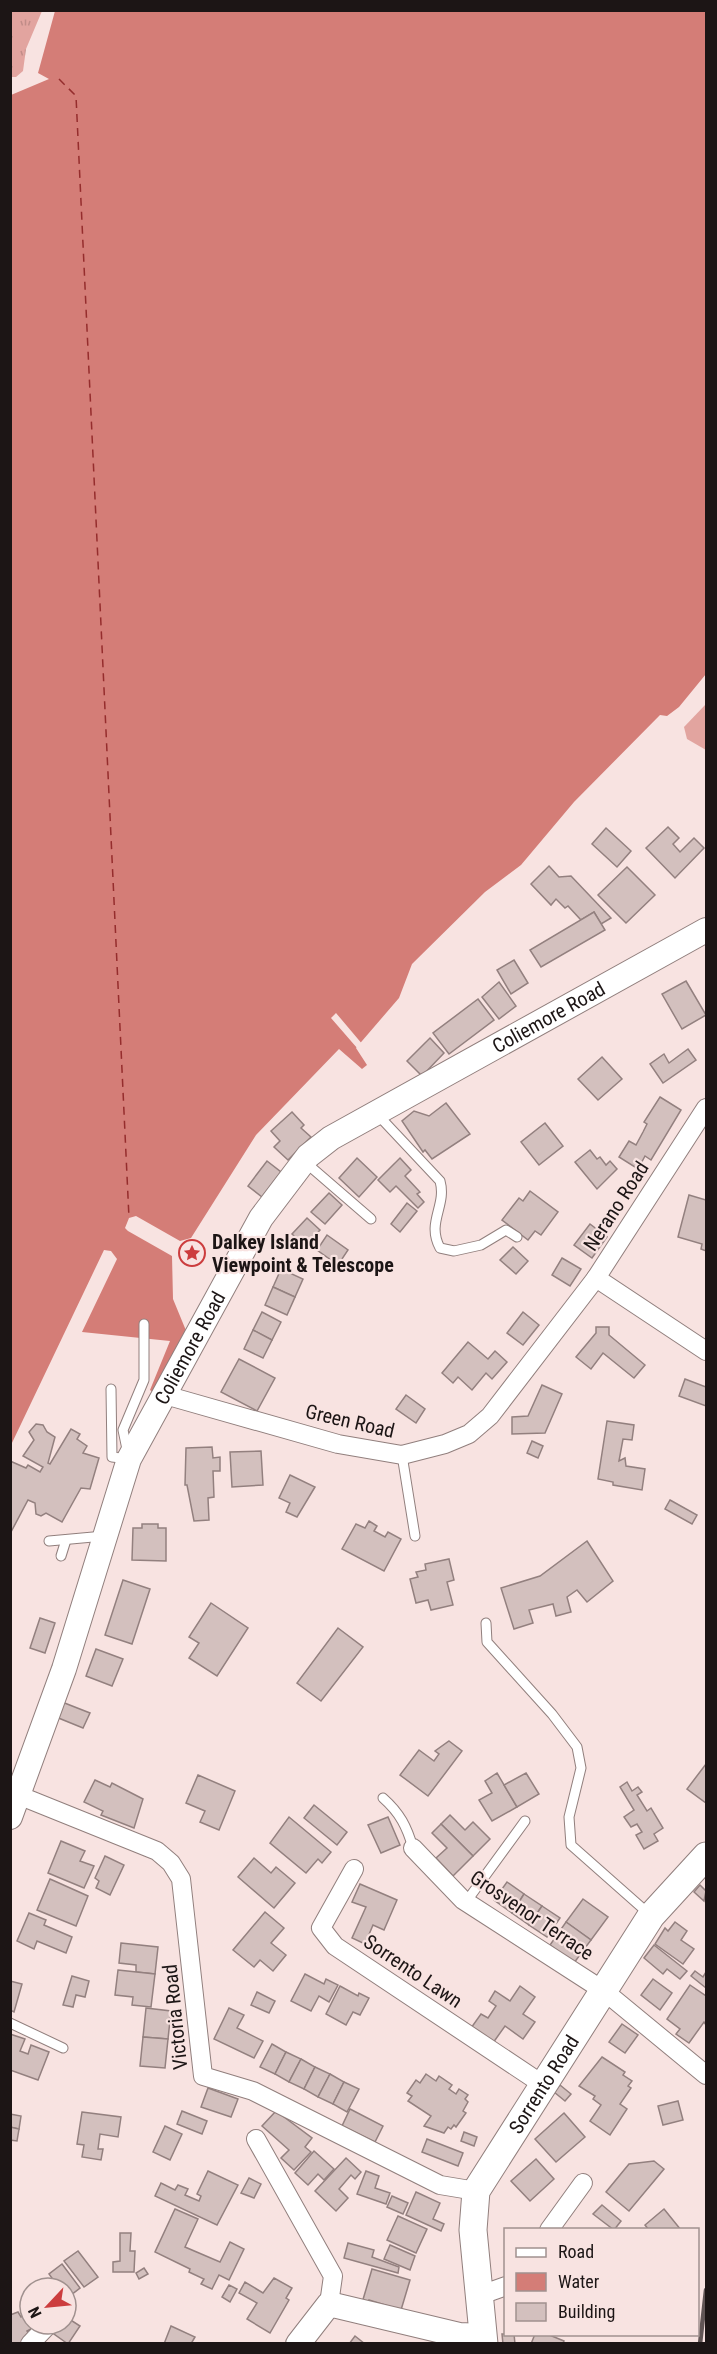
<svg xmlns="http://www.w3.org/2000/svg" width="717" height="2354" viewBox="0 0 717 2354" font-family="'Roboto Condensed',sans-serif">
<defs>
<pattern id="grass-tufts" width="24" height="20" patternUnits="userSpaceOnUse" patternTransform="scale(1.5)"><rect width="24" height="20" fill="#e2a49f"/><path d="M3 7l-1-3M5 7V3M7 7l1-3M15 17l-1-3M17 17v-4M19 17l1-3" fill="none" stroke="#c18c88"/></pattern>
</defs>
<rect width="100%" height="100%" fill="#f8e3e1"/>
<path fill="url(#grass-tufts)" d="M10,11H42L26,49L23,71L16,77H11Z"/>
<path fill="#e2a49f" d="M706,704V750L687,739L684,727Z"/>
<path fill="#d47d77" d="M55,11H706V674L679,707L667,716L660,715L574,802L521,865L485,892L412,964L399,998L356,1048L367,1065L362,1069L339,1049L256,1135L191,1238L180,1241L136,1216L129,1218L125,1228L128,1231L172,1256L173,1299L187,1333L154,1393L150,1390L170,1341L82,1332L117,1259L111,1251L104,1250L11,1445V95L49,79L38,73Z"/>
<path fill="#f8e3e1" d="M336,1013L363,1045L360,1048L364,1056L331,1018Z"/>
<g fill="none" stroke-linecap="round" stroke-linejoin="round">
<path stroke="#952d2d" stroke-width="1.5" stroke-dasharray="8 6" stroke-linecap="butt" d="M59,79L76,96L129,1218"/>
</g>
<g fill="#d3c0be" stroke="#93807f" stroke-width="1.5">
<path d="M668,827L679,838L673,844L680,852L694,838L704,848L675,878L646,848Z"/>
<path d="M606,828L631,851L617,867L592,844Z"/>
<path d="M549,866L559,877L571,876L611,918L601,924L594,912L581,920L568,906L565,908L556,899L551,905L531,884Z"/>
<path d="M627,867L655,895L626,923L598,895Z"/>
<path d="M594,912L605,930L541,967L530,950Z"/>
<path d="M514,960L528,983L511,994L497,970Z"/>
<path d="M686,981L706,1015L682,1029L662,994Z"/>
<path d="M499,982L516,1006L499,1019L482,997Z"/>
<path d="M478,999L494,1020L449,1054L433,1033Z"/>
<path d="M430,1038L444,1053L422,1076L407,1061Z"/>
<path d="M688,1049L696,1060L663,1083L650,1064L664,1054L669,1063Z"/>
<path d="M602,1057L622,1079L598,1100L578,1079Z"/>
<path d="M660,1097L681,1110L651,1160L645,1156L638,1169L619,1157L629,1141L636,1145L643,1132L647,1124L644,1122Z"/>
<path d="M446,1103L470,1134L432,1159L425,1150L423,1152L402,1121L414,1111L429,1116Z"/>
<path d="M292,1112L304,1125L301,1128L311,1137L288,1160L274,1147L280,1141L271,1131Z"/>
<path d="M545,1123L563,1146L539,1165L521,1142Z"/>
<path d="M590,1150L597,1159L600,1157L606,1165L610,1161L617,1169L597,1189L575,1162Z"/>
<path d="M357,1158L377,1177L359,1197L339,1178Z"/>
<path d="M400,1158L411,1170L405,1176L420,1192L417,1194L424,1202L418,1208L396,1186L390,1192L378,1180Z"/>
<path d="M267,1161L281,1172L262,1197L248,1186Z"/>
<path d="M530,1191L558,1212L541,1235L535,1231L528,1240L502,1220L519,1198L523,1201Z"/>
<path d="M329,1193L342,1205L325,1224L311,1212Z"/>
<path d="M689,1195L706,1200V1251L701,1249L702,1244L678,1237Z"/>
<path d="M407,1203L417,1211L400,1232L391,1224Z"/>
<path d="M307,1218L320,1230L305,1246L292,1234Z"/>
<path d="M590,1224L607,1237L592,1258L574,1245Z"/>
<path d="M327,1235L348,1250L338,1265L317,1250Z"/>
<path d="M513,1247L528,1261L516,1274L500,1260Z"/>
<path d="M562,1258L581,1269L570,1286L552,1275Z"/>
<path d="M281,1269L303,1279L295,1297L273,1287Z"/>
<path d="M273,1287L295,1297L287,1315L265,1305Z"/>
<path d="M262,1312L281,1322L272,1340L253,1330Z"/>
<path d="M523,1312L539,1325L523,1345L507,1333Z"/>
<path d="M596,1327H609V1335L645,1365L634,1378L603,1353L591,1369L576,1357L596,1333Z"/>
<path d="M253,1330L272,1340L263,1358L244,1349Z"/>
<path d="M468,1342L488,1359L495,1351L507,1362L492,1379L486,1373L472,1390L458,1377L453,1383L442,1373Z"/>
<path d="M239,1359L275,1378L257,1411L221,1392Z"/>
<path d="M685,1379L706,1387V1406L679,1396Z"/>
<path d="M542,1385L562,1394L545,1433L512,1434V1417L528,1416Z"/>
<path d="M406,1395L425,1409L416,1423L396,1409Z"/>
<path d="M607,1421L634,1425L632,1440L623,1439L619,1461L625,1458L626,1466L645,1469L642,1490L613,1485V1482L598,1479Z"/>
<path d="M36,1424L43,1425L47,1432L55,1437L48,1463L50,1464L71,1429L80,1434L77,1439L87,1446L83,1453L99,1458L90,1489L81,1488L62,1522L46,1513L41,1516L36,1514L35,1503L28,1500L11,1532L10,1461L26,1468L28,1465L40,1472L43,1467L23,1456L34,1440L29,1432Z"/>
<path d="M532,1441L543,1446L538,1458L527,1453Z"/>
<path d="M212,1447L213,1458L220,1457V1471H213L214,1497L208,1498L209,1520L194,1521L187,1485H185L186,1448Z"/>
<path d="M261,1451L263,1485L232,1487L230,1452Z"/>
<path d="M290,1475L315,1487L297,1517L286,1512L290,1503L279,1498Z"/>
<path d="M670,1500L697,1515L692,1524L665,1509Z"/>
<path d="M369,1521L377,1526L374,1531L385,1537L388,1532L401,1539L384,1571L342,1549L356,1524L365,1528Z"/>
<path d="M142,1524H158V1528H166V1561L132,1560L133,1528H142Z"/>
<path d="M587,1541L613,1581L587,1602L577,1590L567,1597L571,1612L556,1616L553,1604L529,1610L533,1623L514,1629L501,1588L540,1576Z"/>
<path d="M449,1559L454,1580L447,1582L453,1605L431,1610L428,1600L416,1603L410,1579L418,1577L416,1572L426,1570L425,1564Z"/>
<path d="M123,1580L150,1589L132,1644L105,1635Z"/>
<path d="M211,1603L248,1628L217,1676L189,1658L199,1643L189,1637Z"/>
<path d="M40,1618L55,1623L45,1653L30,1648Z"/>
<path d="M338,1628L363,1647L321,1701L297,1683Z"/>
<path d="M96,1649L123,1659L112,1686L86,1676Z"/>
<path d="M62,1702L90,1713L83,1728L56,1717Z"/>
<path d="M449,1741L462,1751L428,1796L400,1775L419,1750L434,1761L439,1754L435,1751Z"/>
<path d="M706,1764V1803L687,1789Z"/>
<path d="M497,1773L517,1807L492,1821L479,1800L492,1793L485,1781Z"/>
<path d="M526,1773L539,1794L517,1807L504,1785Z"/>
<path d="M198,1775L235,1791L219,1830L200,1822L205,1811L186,1803Z"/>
<path d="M95,1780L110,1787L112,1783L143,1799L134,1828L101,1815L103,1811L84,1802Z"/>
<path d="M627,1782L632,1791L638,1787L642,1792L637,1795L647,1811L651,1808L663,1828L654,1834L658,1841L644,1849L636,1835L642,1832L637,1824L631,1827L624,1817L634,1810L620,1787Z"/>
<path d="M314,1805L347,1832L337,1845L304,1818Z"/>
<path d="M450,1815L465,1830L473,1822L490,1839L473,1856L441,1824Z"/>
<path d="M289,1817L331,1852L322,1863L318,1859L306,1873L270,1843Z"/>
<path d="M388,1817L400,1845L381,1853L368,1825Z"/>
<path d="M441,1824L473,1856L453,1876L436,1858L447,1848L432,1833Z"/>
<path d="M61,1841L85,1851L80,1861L94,1866L84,1888L48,1873Z"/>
<path d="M105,1856L124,1865L110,1895L96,1888L99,1881L95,1878Z"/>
<path d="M254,1858L271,1873L276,1867L295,1883L274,1908L238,1877Z"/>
<path d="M50,1879L88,1896L76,1926L37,1910Z"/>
<path d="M507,1882L524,1894L512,1913L494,1900Z"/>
<path d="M360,1884L397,1900L384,1930L373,1925L365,1944L352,1938L366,1907L352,1902Z"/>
<path d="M700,1885L706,1891L704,1901L694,1892Z"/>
<path d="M524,1894L542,1906L529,1925L512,1913Z"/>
<path d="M583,1899L608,1917L591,1940L566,1922Z"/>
<path d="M542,1906L560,1918L547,1937L529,1925Z"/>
<path d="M265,1912L284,1928L271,1943L286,1955L273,1971L260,1960L254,1967L233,1950Z"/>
<path d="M29,1913L46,1920L44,1925L72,1937L66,1953L37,1941L34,1949L17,1941Z"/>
<path d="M566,1922L591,1940L574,1963L550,1945Z"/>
<path d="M675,1922L687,1931L681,1940L694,1949L683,1964L655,1944L665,1928L668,1931Z"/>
<path d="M121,1943L158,1947L155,1974L136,1972V1965L119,1963Z"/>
<path d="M654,1945L687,1971L680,1979L667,1969L663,1974L644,1958Z"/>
<path d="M118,1970L155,1974L151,2007L132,2005L133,1997L115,1995Z"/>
<path d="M695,1971L703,1977L706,1972V1988L691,1976Z"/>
<path d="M305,1974L324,1984L326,1979L338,1985L329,2002L319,1996L311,2011L291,2001Z"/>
<path d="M72,1976L89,1981L85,1997L76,1995L73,2007L63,2005Z"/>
<path d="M653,1979L672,1993L660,2010L641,1995Z"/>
<path d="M10,1981L22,1984L14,2012L10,2010Z"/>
<path d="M690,1985L706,1996V2025L704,2022L689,2043L676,2034L680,2029L667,2019Z"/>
<path d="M340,1986L358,1996L359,1993L369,1998L360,2015L353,2012L346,2025L326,2014Z"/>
<path d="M520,1986L535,1997L523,2014L535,2022L523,2039L505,2026L493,2043L471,2028L481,2014L488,2018L496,2006L489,2001L495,1991L510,2001Z"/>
<path d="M257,1992L275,2001L269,2013L251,2005Z"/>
<path d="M146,2008L171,2011L168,2039L143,2037Z"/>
<path d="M229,2008L244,2015L237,2028L263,2041L254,2058L214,2039Z"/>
<path d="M622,2024L638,2035L625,2053L609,2042Z"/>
<path d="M10,2034L25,2039L20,2051L28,2054L31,2045L49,2052L38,2080L10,2070Z"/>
<path d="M143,2037L168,2039L165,2068L140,2066Z"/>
<path d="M272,2044L286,2052L275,2074L260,2067Z"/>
<path d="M286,2052L301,2059L289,2082L275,2074Z"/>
<path d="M602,2057L625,2072L623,2075L632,2081L628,2086L631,2088L620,2104L627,2109L610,2135L590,2121L601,2105L593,2099L595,2096L579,2086Z"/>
<path d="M301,2059L315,2067L304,2089L289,2082Z"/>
<path d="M315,2067L330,2074L318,2097L304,2089Z"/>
<path d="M330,2074L344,2082L333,2104L318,2097Z"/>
<path d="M426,2074L436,2081L439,2076L452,2085L449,2089L456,2094L459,2089L468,2095L465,2099L468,2102L463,2111L466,2113L456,2127L454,2125L451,2129L448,2127L444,2133L424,2126L431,2116L408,2101L412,2096L407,2093L416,2080L420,2083Z"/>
<path d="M344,2082L359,2089L347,2112L333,2104Z"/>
<path d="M560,2085L571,2094L565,2101L554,2092Z"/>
<path d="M208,2088L238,2099L231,2117L201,2107Z"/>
<path d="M678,2101L683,2120L663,2125L658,2106Z"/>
<path d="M350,2109L383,2126L375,2142L342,2126Z"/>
<path d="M182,2111L207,2121L202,2134L177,2124Z"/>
<path d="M276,2111L312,2138L305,2147L311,2152L294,2170L281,2158L289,2150L262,2126Z"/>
<path d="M82,2112L121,2117L118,2137L100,2134L98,2149H103L101,2160L82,2157L84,2145L77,2144Z"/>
<path d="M564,2113L585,2137L556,2162L535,2139Z"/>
<path d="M10,2114L21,2116L19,2129L10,2127Z"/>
<path d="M165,2126L182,2134L170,2160L153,2152Z"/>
<path d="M10,2127L19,2129L17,2141L10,2140Z"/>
<path d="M464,2132L477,2137L474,2146L461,2141Z"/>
<path d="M427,2139L463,2153L458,2166L422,2152Z"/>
<path d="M314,2151L334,2169L324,2180L318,2174L308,2185L295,2173Z"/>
<path d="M346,2158L361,2172L355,2179L351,2175L339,2189L348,2198L336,2211L315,2191Z"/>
<path d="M536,2159L554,2179L530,2201L511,2181Z"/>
<path d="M654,2161L664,2169L629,2211L606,2192L629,2164Z"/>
<path d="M208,2171L238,2185L217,2225L155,2196L161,2183L175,2190L178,2185L188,2189L185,2195L199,2201L201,2196L197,2194Z"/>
<path d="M366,2171L379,2176L375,2188L390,2193L386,2204L357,2194Z"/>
<path d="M249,2178L261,2184L254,2198L241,2193Z"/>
<path d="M416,2192L440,2203L433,2219L444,2224L441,2231L406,2215Z"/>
<path d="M392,2196L408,2203L403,2214L387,2207Z"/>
<path d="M602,2205L621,2221L614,2230L593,2214Z"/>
<path d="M175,2209L198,2219L185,2247L220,2262L230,2242L244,2249L229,2280L219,2275L212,2289L201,2284L204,2279L189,2272L190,2269L155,2252Z"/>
<path d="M664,2209L681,2230H649L645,2225Z"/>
<path d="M398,2216L427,2229L416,2253L387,2240Z"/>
<path d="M120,2233H131L130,2251H135L134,2272H113V2262L120,2261Z"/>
<path d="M348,2243L374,2250L372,2257L399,2267L398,2273L344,2258Z"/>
<path d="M390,2245L415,2256L410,2270L384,2259Z"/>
<path d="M78,2251L98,2277L84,2287L64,2261Z"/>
<path d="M62,2264L80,2288L67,2298L66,2288H59L49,2274Z"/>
<path d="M144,2268L148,2274L139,2279L136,2273Z"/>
<path d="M372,2269L410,2280L401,2310L369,2300L368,2304L362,2303Z"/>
<path d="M274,2278L292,2288L286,2298L289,2300L270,2333L247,2319L257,2303L239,2293L245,2282L263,2293Z"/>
<path d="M229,2285L237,2289L230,2302L222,2297Z"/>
<path d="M18,2312L21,2317L30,2312V2324L38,2325L27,2331L31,2337L19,2344H10V2315Z"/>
<path d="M66,2317L80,2326L68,2344L54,2334L61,2324H66Z"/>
<path d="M171,2326L195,2337L192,2342L195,2344H164Z"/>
<path d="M502,2334H514L515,2344H503Z"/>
<path d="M535,2334H547L564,2341L563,2344H531Z"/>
<path d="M355,2336L365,2344H349Z"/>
</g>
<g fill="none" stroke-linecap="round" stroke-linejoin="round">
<defs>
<g id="service">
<path d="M378,1115L440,1181C447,1206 426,1222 440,1248L454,1251L481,1245L506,1230L517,1237"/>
<path d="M305,1162L371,1219"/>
<path d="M111,1389L112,1457L129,1459L123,1430L144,1380V1324"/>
<path d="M402,1455L415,1536"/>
<path d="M49,1541L104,1536"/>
<path d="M61,1556L66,1540"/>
<path d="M486,1623L487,1642L552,1714L577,1747L581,1768L569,1817L571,1845L649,1914"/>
<path d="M383,1798C400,1813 407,1827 413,1848"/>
<path d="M466,1902L525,1821"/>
<path d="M10,2023L63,2048"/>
</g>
<g id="minor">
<path d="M706,1108L596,1278L706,1351"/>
<path d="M165,1395L338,1444L402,1455L445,1444L469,1434L490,1416L596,1278"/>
<path d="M18,1795L157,1851L171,1863L181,1879L203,2076L253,2091L440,2185L476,2191"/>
<path d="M413,1848L463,1900L604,1991L706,2075"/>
<path d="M354,1869L321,1928L335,1946L542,2084"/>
<path d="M256,2139L333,2276L329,2304"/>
<path d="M549,2230L583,2183"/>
<path d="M477,2290L492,2291L506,2286"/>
<path d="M30,2344L49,2324"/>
</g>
<g id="tertiary">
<path id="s1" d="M10,1817L64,1669L129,1459L261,1218L308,1156L331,1138L706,930"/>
<path d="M298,2344L329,2304L459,2335L484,2336"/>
</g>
<g id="secondary">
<path id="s2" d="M484,2344L473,2230L476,2191L651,1916L706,1856"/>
</g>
</defs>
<use href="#service" stroke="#917f7d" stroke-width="11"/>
<use href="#minor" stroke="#917f7d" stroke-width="20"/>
<use href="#tertiary" stroke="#917f7d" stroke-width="26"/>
<use href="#secondary" stroke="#917f7d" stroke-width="29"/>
<use href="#service" stroke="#fff" stroke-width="9"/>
<use href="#minor" stroke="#fff" stroke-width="18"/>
<use href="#tertiary" stroke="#fff" stroke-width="24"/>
<use href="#secondary" stroke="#fff" stroke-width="27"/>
<path stroke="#615555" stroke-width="4.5" d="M700,2344L706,2290"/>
</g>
<defs>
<symbol id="sight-ring" viewBox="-11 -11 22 22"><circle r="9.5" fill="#f8e3e1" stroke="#cc3d3e" stroke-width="1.5"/><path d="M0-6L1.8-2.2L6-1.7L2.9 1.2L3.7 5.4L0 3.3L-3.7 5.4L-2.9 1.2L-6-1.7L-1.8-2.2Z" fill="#cc3d3e"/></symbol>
</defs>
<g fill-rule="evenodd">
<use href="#sight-ring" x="177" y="1238" width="30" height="30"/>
</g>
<g text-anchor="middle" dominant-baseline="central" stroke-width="4.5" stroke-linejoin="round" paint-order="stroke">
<g font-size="20" fill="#1c1515" stroke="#f8e3e1">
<text stroke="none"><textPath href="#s1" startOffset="1008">Coliemore Road</textPath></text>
<text transform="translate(616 1206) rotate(-57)">Nerano Road</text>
<text stroke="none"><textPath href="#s1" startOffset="504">Coliemore Road</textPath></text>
<text transform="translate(350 1421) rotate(13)">Green Road</text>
<text transform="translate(532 1915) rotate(34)">Grosvenor Terrace</text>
<text transform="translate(413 1971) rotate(34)">Sorrento Lawn</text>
<text transform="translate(175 2017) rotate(-96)">Victoria Road</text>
<text stroke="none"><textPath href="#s2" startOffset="280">Sorrento Road</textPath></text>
</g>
<g font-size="20" font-weight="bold" fill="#1c1515" stroke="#f8e3e1" text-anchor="start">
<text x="212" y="1242">Dalkey Island<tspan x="212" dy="23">Viewpoint &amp; Telescope</tspan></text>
</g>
</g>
<rect width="717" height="2354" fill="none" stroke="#1c1515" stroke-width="24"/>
<rect x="504" y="2228" width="195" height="108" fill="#f8e3e1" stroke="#a0918f" stroke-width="1.5"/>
<rect x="516" y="2248" width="30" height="9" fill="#ffffff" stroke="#a0918f" stroke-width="1.5"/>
<text x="558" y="2258" font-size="18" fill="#1c1515">Road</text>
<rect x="516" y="2273" width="30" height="18" fill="#d47d77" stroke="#a0918f" stroke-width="1.5"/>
<text x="558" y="2288" font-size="18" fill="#1c1515">Water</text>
<rect x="516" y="2303" width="30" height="18" fill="#d3c0be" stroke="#a0918f" stroke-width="1.5"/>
<text x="558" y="2318" font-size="18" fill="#1c1515">Building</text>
<g transform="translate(48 2306) rotate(244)"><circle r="28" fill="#f8e3e1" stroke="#a0918f" stroke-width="1.5"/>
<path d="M0-4.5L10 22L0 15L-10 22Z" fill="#cc3d3e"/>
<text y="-9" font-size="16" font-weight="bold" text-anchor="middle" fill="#1c1515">N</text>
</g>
</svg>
